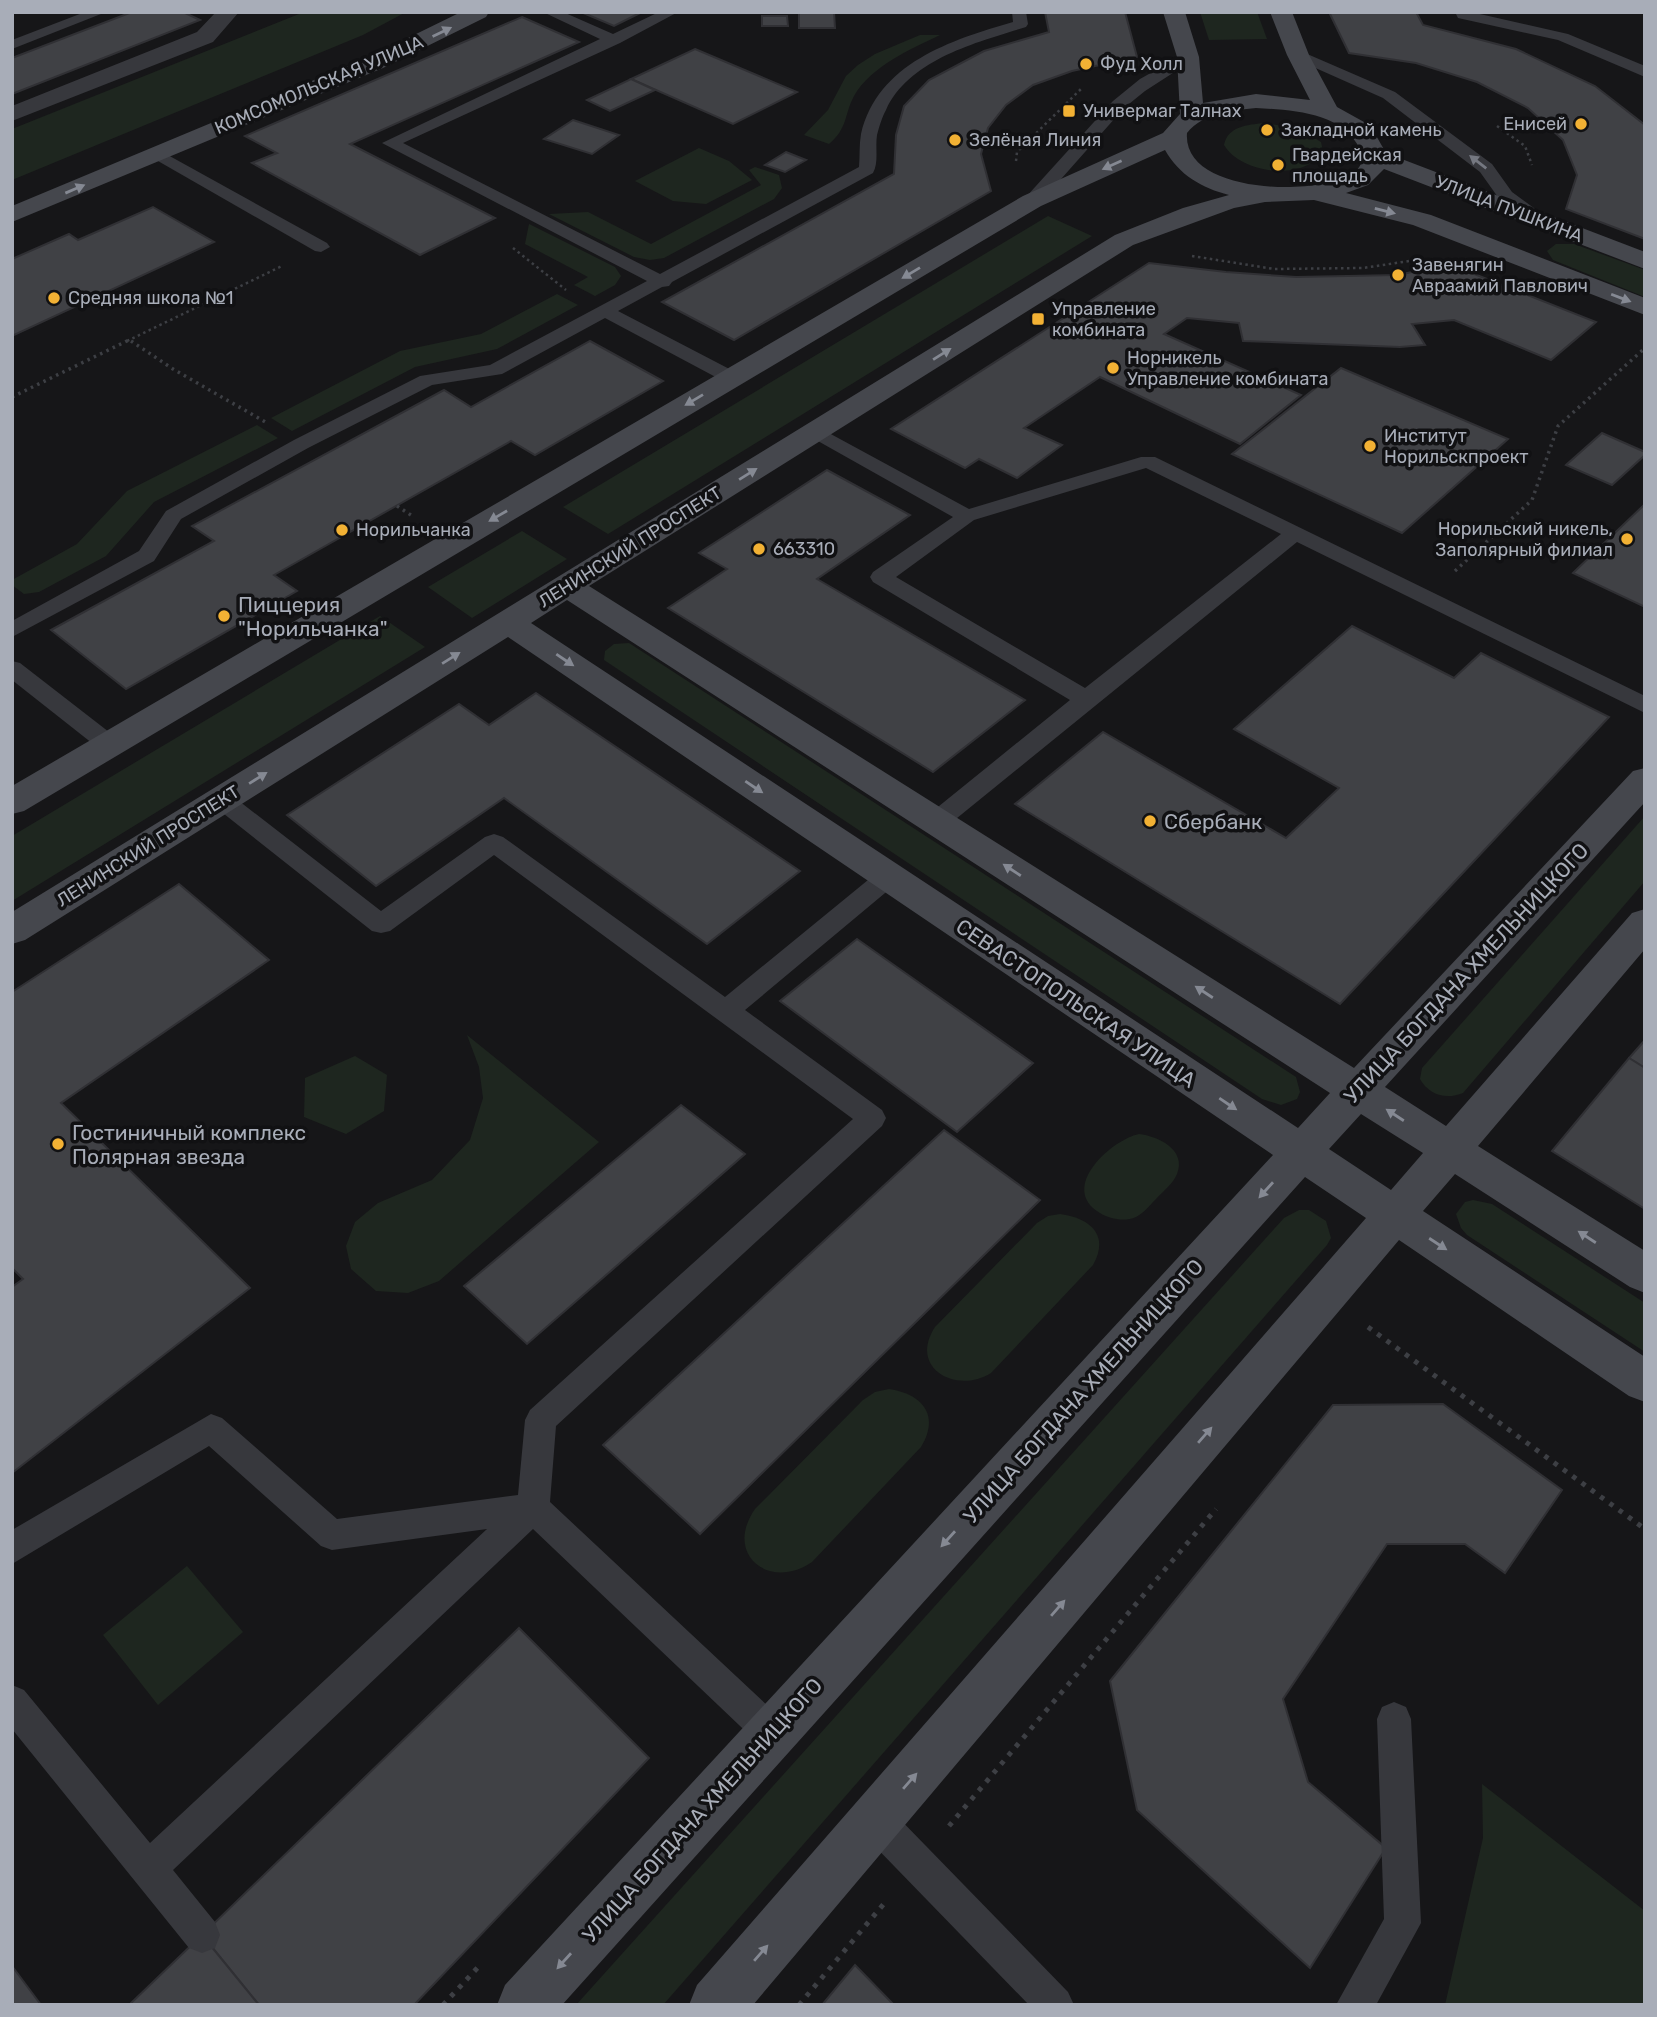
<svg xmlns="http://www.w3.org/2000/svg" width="1657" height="2017" viewBox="0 0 1657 2017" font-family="Rubik,sans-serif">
<rect width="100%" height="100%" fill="#161618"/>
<g fill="#1e261f">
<path d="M304,12H406L363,35L12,180V129Z"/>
<path d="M1200,12H1257L1267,39L1209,40Z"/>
<path d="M920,35H940C911,49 871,66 854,96C844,115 848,128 829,144L804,135L828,110L846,76L858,65L875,54Z"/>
<path d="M1264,123L1298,128L1321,142L1323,151C1305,182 1241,174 1224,145C1228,126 1247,125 1264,123Z"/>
<path d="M699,148L729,161L752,180L706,204L673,201L635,181Z"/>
<path d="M755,167L779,175L782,188L774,199L664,258L650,260L634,257L549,214L588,212L651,244L761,185L749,170Z"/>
<path d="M1048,216L1092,236L608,534L563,507Z"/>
<path d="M529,224L615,267L621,276L615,285L595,296L574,285L588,277L525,244Z"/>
<path d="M1556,244H1574L1645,270V297L1553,260L1547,251Z"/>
<path d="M557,294L578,305L497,349L415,367L292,431L271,418L400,351L481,334Z"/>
<path d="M257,425L278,438L154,502L106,556L39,592L24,594L12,585V580L77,544L127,491Z"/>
<path d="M522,531L567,559L472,618L428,587Z"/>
<path d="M380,616L425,647L12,901V836Z"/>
<path d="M629,643L1296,1077L1300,1092L1297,1099L1281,1105L1262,1099L604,660L605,651L614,644Z"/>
<path d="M1645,816V881L1463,1093C1446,1100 1429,1095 1420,1079L1422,1068Z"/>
<path d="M467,1035L599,1142L439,1281L408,1293L376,1291L351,1269L346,1246L355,1222L378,1203L432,1180L470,1140L483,1098L479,1067Z"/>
<path d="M355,1056L387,1075L384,1111L346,1134L304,1117L305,1078Z"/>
<path d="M1139,1134C1158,1136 1187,1150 1177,1174C1173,1184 1163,1191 1156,1199C1150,1205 1144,1213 1136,1217C1124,1222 1110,1219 1100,1213C1058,1188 1111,1140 1139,1134Z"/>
<path d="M1473,1200L1492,1204L1645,1303V1352L1467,1235L1461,1228L1456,1214L1465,1202Z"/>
<path d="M1299,1210H1309L1326,1221L1331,1238L1327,1245L663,2005H576L1284,1218Z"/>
<path d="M1060,1214C1090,1218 1110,1235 1093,1265L991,1373C956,1395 908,1368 935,1327L1037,1223L1048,1216Z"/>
<path d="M889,1389C923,1394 940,1416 921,1447L812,1562C770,1591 723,1555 755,1509L863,1400L875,1392Z"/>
<path d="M187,1566L243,1632L158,1705L103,1635Z"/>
<path d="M1482,1784L1645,1911V2005H1445L1483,1838Z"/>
</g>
<g fill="#404145" stroke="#303034" stroke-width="2">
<path d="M132,12H183L200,20L12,94V58Z"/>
<path d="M581,12H642L614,26Z"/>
<path d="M799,12H834L835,28H799Z"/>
<path d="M1045,12H1125L1137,57L1072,71L1033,85L1006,105L988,128L981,154L991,191L734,340L662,302L894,174L896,135L904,106L929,80L984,51L1049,32Z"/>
<path d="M1329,12H1416L1423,25L1516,49L1595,86L1645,125V239L1566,209L1577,175L1563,140L1528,108L1477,82L1416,63L1349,53Z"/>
<path d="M762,16H787L788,26H762Z"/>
<path d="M522,17L579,42L350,144L495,218L420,255L252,163L277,153L245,136Z"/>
<path d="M695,49L797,92L733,124L631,79Z"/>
<path d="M631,79L655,90L610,111L587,100Z"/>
<path d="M573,120L619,135L592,154L544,139Z"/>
<path d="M786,152L806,160L785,172L765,165Z"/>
<path d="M153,207L214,242L12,336V259L69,234L78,240Z"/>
<path d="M1149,263L1226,272L1296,277L1398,275L1449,264L1596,322L1551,360L1454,320L1412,324L1425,345L1400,347L1243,341L1239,323L1187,318L1164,334L1301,395L1240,444L1100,377L1024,428L1062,445L1017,478L979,459L965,468L891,429Z"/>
<path d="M590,341L663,381L535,455L511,441L274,575L297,591L126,689L51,630L214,541L192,526L444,390L471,407Z"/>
<path d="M1341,368L1508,439L1402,533L1232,454Z"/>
<path d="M1602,433L1645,452V455L1612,485L1566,465Z"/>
<path d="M827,470L910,515L817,579L1025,700L933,772L668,608L727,569L699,553Z"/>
<path d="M1645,504V607L1573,573Z"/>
<path d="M1352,626L1454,678L1481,653L1609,717L1340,1004L1015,804L1103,732L1286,838L1339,788L1234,729Z"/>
<path d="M536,693L800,871L707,944L504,798L376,886L287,815L459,704L489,725Z"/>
<path d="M179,884L269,960L61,1103L250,1288L12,1473V1287L23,1279L12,1268V992Z"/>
<path d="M857,939L1033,1063L957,1132L780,1001Z"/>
<path d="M1645,1040V1068L1629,1058Z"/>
<path d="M1629,1058L1645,1068V1209L1552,1151Z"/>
<path d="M681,1105L745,1154L527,1344L464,1286Z"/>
<path d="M944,1130L1040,1200L700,1534L603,1445Z"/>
<path d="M1443,1404L1562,1490L1505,1573L1465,1544H1387L1283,1699L1308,1782L1386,1848L1310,1968L1137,1810L1110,1681L1333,1405Z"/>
<path d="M519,1628L649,1758L414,2005H259L202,1935Z"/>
<path d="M202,1935L259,2005H129Z"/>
<path d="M855,1965L894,2005H822Z"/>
<path d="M12,1966L41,2005H12Z"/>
</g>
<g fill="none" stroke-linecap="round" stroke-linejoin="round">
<g stroke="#3d3f44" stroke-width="2.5" stroke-dasharray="2.5 3.5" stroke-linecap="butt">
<path d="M1497,126L1525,146L1532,165"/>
<path d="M1016,161L1017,152L1081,89"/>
<path d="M513,248L566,290"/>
<path d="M1192,256L1274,269L1363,268L1416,260"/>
<path d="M127,341L282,266"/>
</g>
<g stroke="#3d3f44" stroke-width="3.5" stroke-dasharray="2.5 4.5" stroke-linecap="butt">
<path d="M131,341L173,369L267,423"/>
<path d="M12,397L131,339"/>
<path d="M397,506L414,517"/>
<path d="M1455,571L1532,500L1558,426L1645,348"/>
</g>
<g stroke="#3d3f44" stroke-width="5" stroke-dasharray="4.5 7" stroke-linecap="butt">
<path d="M1368,1327L1645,1529"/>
<path d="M949,1826L1216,1509"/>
<path d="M443,2005L481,1964"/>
<path d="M799,2005L887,1900"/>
</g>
<g fill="#37383d" fill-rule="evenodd">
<path d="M85,12H106L12,49V40Z"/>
<path d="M543,12H563L613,34L659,12H678L620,43L403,143L660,274L859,167C860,156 859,145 861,134C878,63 951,40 1013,22L1012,12H1026L1028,24L1026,27C978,42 909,59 886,110C882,117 879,127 877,135C875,148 879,162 873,173L672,282L669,286L662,287L618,311L739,374L741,378L739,382H725L605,318L502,374L432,385L308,448L181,519L154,561L12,637V621L139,551L166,511L294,440L420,376L490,365L647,281L382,143L600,39Z"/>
<path d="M1455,12H1471L1568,34L1645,66V77L1558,40L1458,18Z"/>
<path d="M1298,50L1395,92L1492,164L1512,192L1553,222L1550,226H1538L1500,200L1480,172L1383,98L1293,58L1290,55L1293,52Z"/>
<path d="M1188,52L1193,54L1196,57L1193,60L1145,91L1124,108L1038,205H1026L1024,201L1026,197L1113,101L1140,79Z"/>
<path d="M157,149L327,243L330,247L321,252L315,251L151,157L149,154Z"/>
<path d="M816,426L969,509L1141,457H1155L1645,696V713L1297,542L946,827L937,830L928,827L925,821L928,815L1070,700L873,582L870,577L873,572L953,517L809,436L806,432ZM1146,468L1281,534L1085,688L896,577L974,520Z"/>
<path d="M12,661L20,663L118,739L122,745L118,751L110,753L102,751L12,680Z"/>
<path d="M222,792L230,794L381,911L485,837L494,834L503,837L725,997L879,871L888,868L897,871L900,877L897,883L745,1010L882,1110L886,1118L882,1126L556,1426L550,1502L784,1721L789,1733L784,1745L772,1750L760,1745L533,1529L173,1870L215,1922L220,1935L215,1948L202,1953L189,1948L12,1729V1685L24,1690L150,1843L487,1529L332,1550L321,1546L209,1446L12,1564V1530L211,1414L222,1418L337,1519L518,1495L525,1420L530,1410L853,1119L494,855L390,931L381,933L372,931L214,806L210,800L214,794Z"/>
<path d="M1394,1702L1406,1707L1411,1719L1421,1923L1376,2005H1336L1384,1919L1377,1719L1382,1707Z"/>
<path d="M876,1803L889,1808L1068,1992L1074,2005H1029L863,1834L858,1821L863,1808Z"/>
</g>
<path fill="#37383d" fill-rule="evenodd" d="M216,12H239L213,42L12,121V106L197,32Z"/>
<g fill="#45474d" fill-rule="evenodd">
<path d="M461,12H489L486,17L383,68L12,222V206L367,58Z"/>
<path d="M1163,12H1185L1199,57L1203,103L1256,94L1310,100L1287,55L1270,12H1292L1309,55L1337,107L1364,122L1374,132L1386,153L1645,252V269L1384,169L1368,185L1346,193L1431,215L1645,298V315L1413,225L1314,200L1265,202L1234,208L1133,245L589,586L1354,1068L1633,771L1645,768V802L1385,1087L1446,1126L1632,913L1645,909V949L1478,1146L1645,1251V1293L1630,1287L1455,1174L1423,1211L1645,1357V1402L1629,1396L1399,1240L753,2005H689L697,1985L1366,1218L1305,1177L562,2005H497L505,1985L1273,1155L508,637L25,940L12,944V912L1115,235L1183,208L1229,195C1202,188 1179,175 1165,150L1041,206L24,811L12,814V786L1023,196L1163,133L1180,114L1177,57ZM1256,108C1292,110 1342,112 1360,149C1365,159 1361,169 1350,175C1314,196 1182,194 1187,133C1204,112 1231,111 1256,108ZM567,600L1330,1093L1298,1128L531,623ZM1361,1114L1423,1153L1391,1190L1329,1149Z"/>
</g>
</g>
<defs><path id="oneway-solid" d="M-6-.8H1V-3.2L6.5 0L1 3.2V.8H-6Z" transform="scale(1.75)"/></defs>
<g fill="#858993">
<use href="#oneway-solid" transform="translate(442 32) rotate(-26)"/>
<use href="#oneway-solid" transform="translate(1112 165) rotate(156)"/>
<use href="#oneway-solid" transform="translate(75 189) rotate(-23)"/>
<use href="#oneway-solid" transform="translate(1385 211) rotate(14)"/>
<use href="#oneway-solid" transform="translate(911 273) rotate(149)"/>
<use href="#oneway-solid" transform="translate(1621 298) rotate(21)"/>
<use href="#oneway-solid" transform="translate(942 354) rotate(-32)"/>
<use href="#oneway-solid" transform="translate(694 400) rotate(149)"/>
<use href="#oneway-solid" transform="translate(748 474) rotate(-32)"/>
<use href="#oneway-solid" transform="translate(498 516) rotate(150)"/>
<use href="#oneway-solid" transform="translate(451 658) rotate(-32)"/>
<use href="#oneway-solid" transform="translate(565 660) rotate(34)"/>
<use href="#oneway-solid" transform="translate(258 778) rotate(-32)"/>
<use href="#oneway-solid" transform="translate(754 787) rotate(34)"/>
<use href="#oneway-solid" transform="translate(1012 870) rotate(-147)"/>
<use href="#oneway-solid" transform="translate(1204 992) rotate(-147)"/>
<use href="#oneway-solid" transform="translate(1228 1104) rotate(34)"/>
<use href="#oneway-solid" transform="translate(1395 1115) rotate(-147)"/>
<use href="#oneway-solid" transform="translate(1266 1190) rotate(132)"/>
<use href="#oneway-solid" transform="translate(1587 1237) rotate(-147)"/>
<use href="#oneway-solid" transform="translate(1438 1244) rotate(33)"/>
<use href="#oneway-solid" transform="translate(1205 1435) rotate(-49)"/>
<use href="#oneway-solid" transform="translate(948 1539) rotate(132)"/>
<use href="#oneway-solid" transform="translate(1058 1608) rotate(-49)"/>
<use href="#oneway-solid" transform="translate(910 1781) rotate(-49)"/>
<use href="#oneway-solid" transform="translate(761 1953) rotate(-49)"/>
<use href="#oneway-solid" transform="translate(564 1961) rotate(132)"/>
</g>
<use fill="#757881" href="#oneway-solid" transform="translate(1478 162) rotate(-142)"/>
<g fill="#f2b134" stroke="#111113" stroke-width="2.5">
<circle cx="1086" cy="64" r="7"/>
<rect x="1062" y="104" width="14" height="14" rx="3.5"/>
<circle cx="1581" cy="124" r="7"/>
<circle cx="1267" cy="130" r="7"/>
<circle cx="955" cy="140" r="7"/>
<circle cx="1278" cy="165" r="7"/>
<circle cx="1398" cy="275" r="7"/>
<circle cx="54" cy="298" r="7"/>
<rect x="1031" y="312" width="14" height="14" rx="3.5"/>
<circle cx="1113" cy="368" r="7"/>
<circle cx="1370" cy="446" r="7"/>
<circle cx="342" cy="530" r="7"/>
<circle cx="1627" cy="539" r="7"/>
<circle cx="759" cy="549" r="7"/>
<circle cx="224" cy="616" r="7"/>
<circle cx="1150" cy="821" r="7"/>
<circle cx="58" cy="1144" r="7"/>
</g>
<g text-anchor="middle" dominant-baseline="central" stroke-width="7" stroke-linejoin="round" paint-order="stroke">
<g font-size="18" fill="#a8adb8" stroke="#111113" text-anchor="start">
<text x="1100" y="64">Фуд Холл</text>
<text x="1083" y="111">Универмаг Талнах</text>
<text x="1567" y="124" text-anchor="end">Енисей</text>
<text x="1281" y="130">Закладной камень</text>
<text x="969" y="140">Зелёная Линия</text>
<text x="1292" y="155">Гвардейская<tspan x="1292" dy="21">площадь</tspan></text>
<text x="1412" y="265">Завенягин<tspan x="1412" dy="21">Авраамий Павлович</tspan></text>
<text x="68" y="298">Средняя школа №1</text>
<text x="1052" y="309">Управление<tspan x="1052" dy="21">комбината</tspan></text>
<text x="1127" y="358">Норникель<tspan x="1127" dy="21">Управление комбината</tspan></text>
<text x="1384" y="436">Институт<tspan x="1384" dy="21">Норильскпроект</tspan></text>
<text x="1613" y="529" text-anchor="end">Норильский никель,<tspan x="1613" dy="21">Заполярный филиал</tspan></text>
<text x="356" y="530">Норильчанка</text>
<text x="773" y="549">663310</text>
</g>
<g font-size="18" fill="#a8adb8" stroke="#111113">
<text transform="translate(319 85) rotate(-23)">КОМСОМОЛЬСКАЯ УЛИЦА</text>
<text transform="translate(1509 209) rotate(21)">УЛИЦА ПУШКИНА</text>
<text transform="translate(630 547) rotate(-32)">ЛЕНИНСКИЙ ПРОСПЕКТ</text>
<text transform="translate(148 846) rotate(-32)">ЛЕНИНСКИЙ ПРОСПЕКТ</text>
</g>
<g font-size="21" fill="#a8adb8" stroke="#111113" text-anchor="start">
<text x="238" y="604">Пиццерия<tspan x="238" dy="24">"Норильчанка"</tspan></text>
<text x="1164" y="821">Сбербанк</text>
<text x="72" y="1132">Гостиничный комплекс<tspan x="72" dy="24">Полярная звезда</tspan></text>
</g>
<g font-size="21" fill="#a8adb8" stroke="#111113">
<text transform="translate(1466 973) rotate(-47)">УЛИЦА БОГДАНА ХМЕЛЬНИЦКОГО</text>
<text transform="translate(1076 1003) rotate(34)">СЕВАСТОПОЛЬСКАЯ УЛИЦА</text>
<text transform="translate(1083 1391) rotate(-48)">УЛИЦА БОГДАНА ХМЕЛЬНИЦКОГО</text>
<text transform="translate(702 1810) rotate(-48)">УЛИЦА БОГДАНА ХМЕЛЬНИЦКОГО</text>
</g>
</g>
<rect width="1657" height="2017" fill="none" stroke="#a8adb8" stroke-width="28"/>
</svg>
